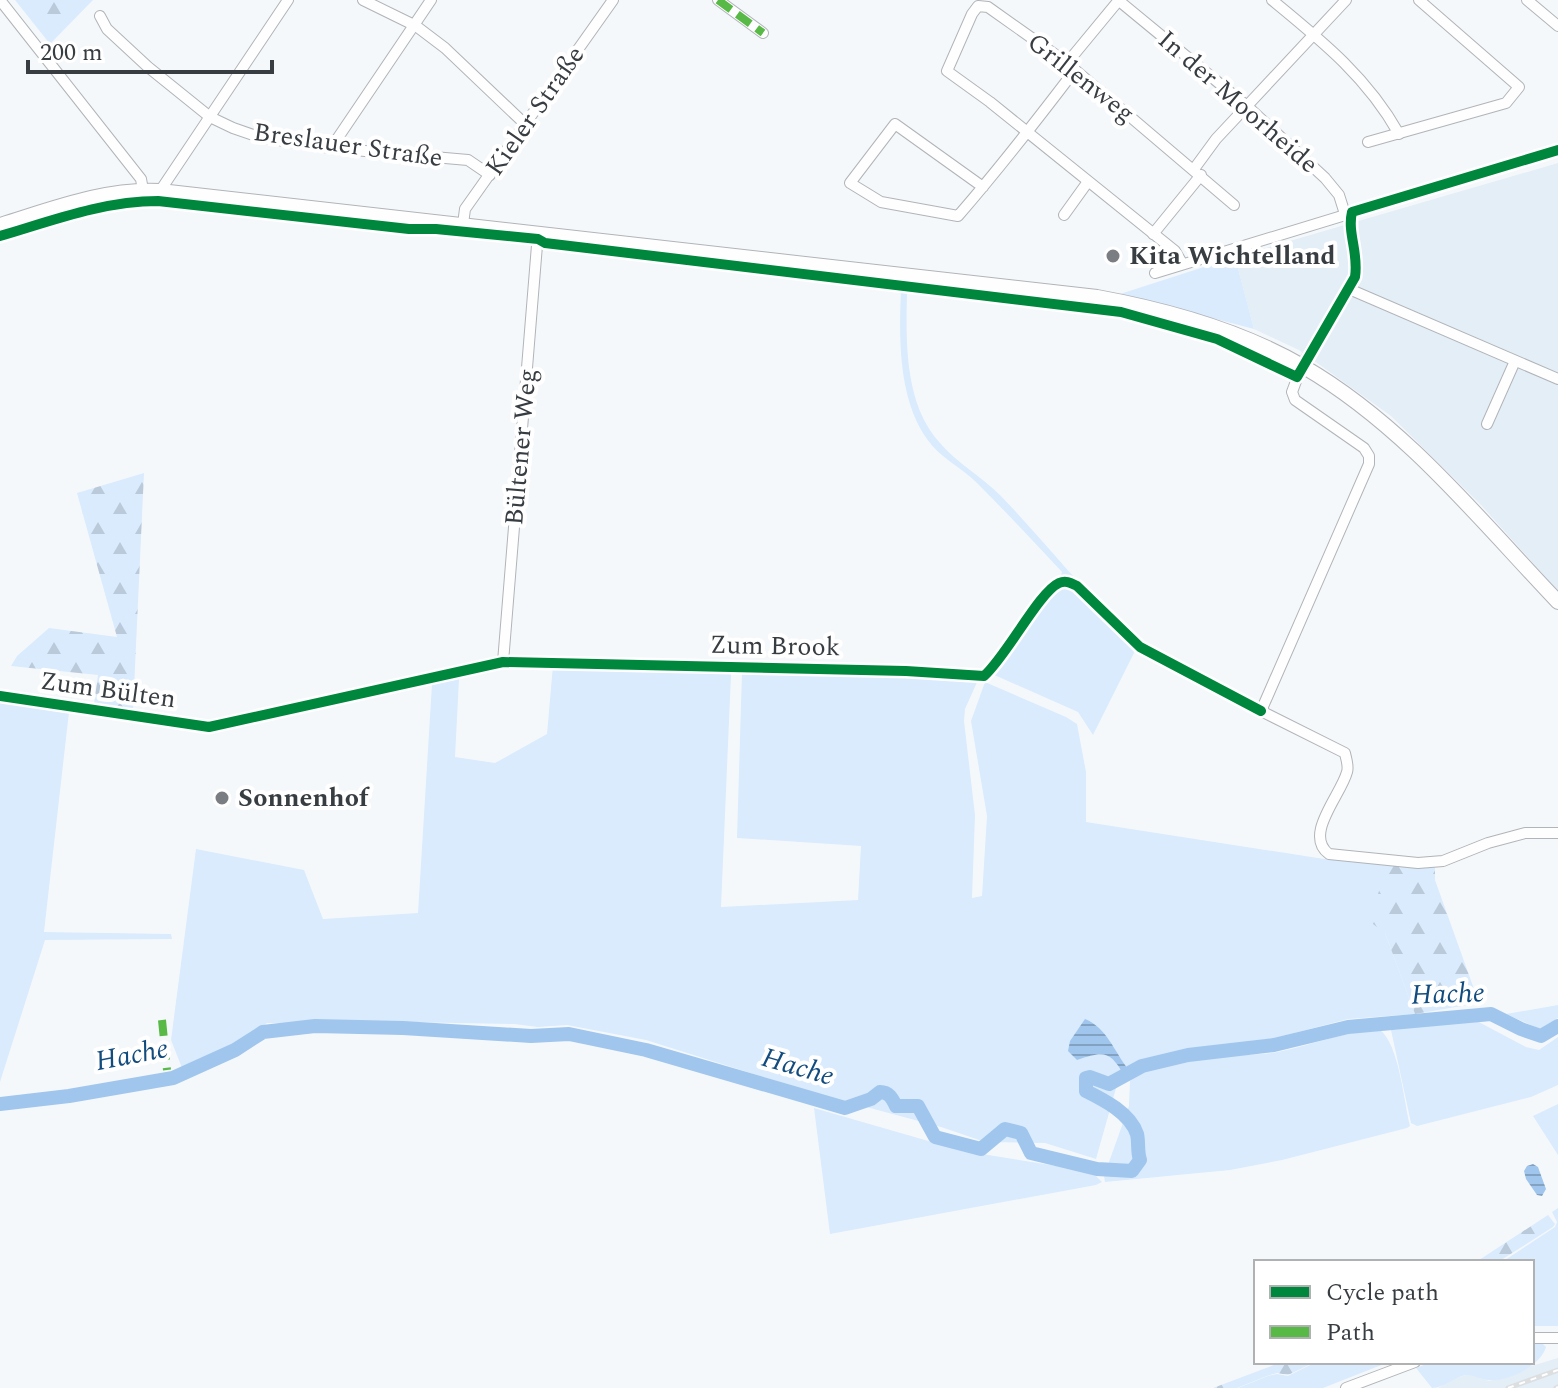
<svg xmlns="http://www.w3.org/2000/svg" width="1558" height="1388" viewBox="0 0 1558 1388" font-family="Spectral,serif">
<defs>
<pattern id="forest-firs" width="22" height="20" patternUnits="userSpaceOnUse" patternTransform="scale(2)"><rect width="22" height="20" fill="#d9ebfd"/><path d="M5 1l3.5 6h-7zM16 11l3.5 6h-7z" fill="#bbcada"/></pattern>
<pattern id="water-rules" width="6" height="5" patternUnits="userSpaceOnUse" patternTransform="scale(2)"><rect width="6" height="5" fill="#a0c6ed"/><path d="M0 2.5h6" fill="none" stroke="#83a2c2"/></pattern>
</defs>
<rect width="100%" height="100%" fill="#f5f8fb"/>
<g fill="#e4eef7">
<path d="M1558,163V591L1481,505L1391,416L1299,350L1254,329L1235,257Z"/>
<path d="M1558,1358V1388H1438L1453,1379L1470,1374L1489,1381L1508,1377L1528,1367Z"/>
</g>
<g fill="#d9ebfd">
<path d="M1235,257L1254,329L1120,294Z"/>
<path d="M901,290L907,291C906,341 904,404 940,443C957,463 981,476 1000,495C1028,524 1055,556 1082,586L1060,578L1062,572C1034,542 1006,512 977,483C961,467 940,458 927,439C898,398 899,338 901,290Z"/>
<path d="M1063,588L1075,592L1136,649L1093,735L1078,712L992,674L1051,595Z"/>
<path d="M553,665L729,672L731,675L721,907L858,900L861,846L737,838L742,672L978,680L965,709L964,721L975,815L972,898L982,896L987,816L971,721L985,682L1066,717L1077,724L1086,772V822L1324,859L1388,864L1385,933L1415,1014L1348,1019L1275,1038L1187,1050L1143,1062L1120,1074L1096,1159L1045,1143L985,1142L941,1127L814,1093L646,1040L567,1025L538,1027L514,1024L406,1022L267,1023L234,1045L182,1068L171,1040L196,849L304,870L323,919L418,913L432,684L459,679L455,757L495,763L547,734Z"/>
<path d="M0,701L69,712L44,932L171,934L172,939L45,940L0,1082Z"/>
<path d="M1558,1005V1018L1540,1029L1506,1014Z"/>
<path d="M1475,1020L1526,1047L1539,1050L1558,1037V1085L1531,1097L1417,1126L1411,1123L1391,1030Z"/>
<path d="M1380,1030C1399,1044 1404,1102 1410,1126L1407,1128L1282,1160L1230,1170L1105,1182L1104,1176L1129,1106L1130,1081C1149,1055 1240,1057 1272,1053C1308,1047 1343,1031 1380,1030Z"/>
<path d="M1558,1104V1155L1533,1116Z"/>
<path d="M814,1108L963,1151L1082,1170L1094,1174L1102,1182L1096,1185L830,1234Z"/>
<path d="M1558,1208V1326H1532V1262H1502L1555,1227L1557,1222L1552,1212Z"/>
<path d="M1541,1342L1546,1347C1541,1366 1506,1383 1487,1380C1480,1379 1474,1375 1468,1375C1454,1376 1445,1388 1432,1388L1416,1368L1432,1362H1532V1343Z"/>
<path d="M1316,1362H1389L1323,1388H1238L1268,1376L1277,1374L1288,1376Z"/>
</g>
<g fill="url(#forest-firs)">
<path d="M15,0H93L50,44Z"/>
<path d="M144,473L133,710L94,704L98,675L11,666L17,656L49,628L117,637L77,493Z"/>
<path d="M1388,864L1435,865V880L1479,1003L1415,1014L1385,933L1369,921Z"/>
<path d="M1548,1215L1555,1224L1553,1227L1498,1262H1476Z"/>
<path d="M1282,1362H1315L1288,1375L1277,1373L1267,1376L1237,1388H1213Z"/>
</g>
<g fill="url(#water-rules)">
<path d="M1085,1019C1107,1028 1114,1051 1128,1069L1142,1066L1125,1077C1110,1050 1104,1051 1077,1060L1068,1051L1070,1041Z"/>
<path d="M1533,1164L1538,1167L1546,1189L1542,1196L1537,1195L1526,1179L1524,1171L1527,1166Z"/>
</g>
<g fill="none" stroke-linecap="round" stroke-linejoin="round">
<path stroke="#a0c6ed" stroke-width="14" d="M0,1104L69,1096L173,1078L235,1050L263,1032L315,1026L403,1028L531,1036L569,1034L646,1050L845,1108L871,1099L880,1092C889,1092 892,1098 896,1106H918L935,1137L981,1149L1005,1129L1021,1133L1031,1153L1097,1169L1132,1171L1140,1160C1137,1151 1139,1142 1137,1134C1130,1113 1104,1100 1086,1091V1078L1090,1077L1109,1084L1142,1066L1188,1055L1274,1045L1348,1027L1491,1014L1521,1029L1541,1036L1558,1026"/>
<defs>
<g id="minor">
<path d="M0,0L141,179L143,190"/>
<path d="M363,0L416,26L445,48L526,125"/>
<path d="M718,0L763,33"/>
<path d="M1118,0L1248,107L1325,178L1339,195L1345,214"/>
<path d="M1272,0C1322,41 1367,77 1399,134"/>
<path d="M1527,0L1558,26"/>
<path d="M100,16L107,29L148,67L210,117L233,128L259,137L331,148L468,160L490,175"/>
<path d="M1067,63L1119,0"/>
<path d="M1368,142L1506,103L1519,87L1419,0"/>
<path d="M331,148L431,0"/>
<path d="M1194,169L1216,139L1346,0"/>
<path d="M983,187L895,124L850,183L881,202L958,216C999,169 1037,120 1075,70"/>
<path d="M160,191L288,0"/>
<path d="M1352,212C1347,233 1359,253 1355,277L1302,365L1292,392L1295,400L1364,448L1369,456V464L1261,711L1345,753C1346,759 1349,766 1347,772C1341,795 1303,835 1329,854L1418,863L1443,861L1488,843L1525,833H1558"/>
<path d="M1064,215L1087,183"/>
<path d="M463,224L465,209L613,0"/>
<path d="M1153,234L1201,175"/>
<path d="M1182,263L1175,251L990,102L947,71L972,14L978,6L988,7L1067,63L1234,205"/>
<path d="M1155,273L1558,150"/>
<path d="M1349,289L1558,379"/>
<path d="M1487,424L1515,361"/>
<path d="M503,662L538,233"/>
<path d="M0,696L209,727L503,662L906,671L984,676C1006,657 1039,592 1059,583C1066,580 1071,583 1077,586L1140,647L1261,711"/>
<path d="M1532,1338H1558"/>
<path d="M1346,1388L1415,1362"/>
</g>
<path id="secondary" d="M0,225C52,209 105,188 160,191L1097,297C1168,310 1241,330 1304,367C1404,425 1479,519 1558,602"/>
</defs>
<use href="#minor" stroke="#b1b4b8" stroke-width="12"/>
<use href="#secondary" stroke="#b1b4b8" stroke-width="16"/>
<use href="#minor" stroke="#fefefe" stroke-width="10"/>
<use href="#secondary" stroke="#fefefe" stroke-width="14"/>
<defs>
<g id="rail">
<path d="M1508,1388L1558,1370"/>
<path d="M1556,1388L1558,1387"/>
</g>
</defs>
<use href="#rail" stroke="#dcdedf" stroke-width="5"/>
<use href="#rail" stroke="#fff" stroke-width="2" stroke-dasharray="6" stroke-linecap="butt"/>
<g stroke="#58b947" stroke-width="8" stroke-dasharray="16 8" stroke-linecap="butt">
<path d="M718,0L763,33"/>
<path d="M162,1020L167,1070"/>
</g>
<defs>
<g id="cycleway">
<path d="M0,236C51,221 103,201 158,201L409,229H436L538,239L545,243L1121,312L1217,339L1297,377L1355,277C1359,253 1347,233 1352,212L1558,150"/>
<path d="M0,696L209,727L503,662L906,671L984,676C1006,657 1039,592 1059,583C1066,580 1071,583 1077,586L1140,647L1261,711"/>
</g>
</defs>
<use href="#cycleway" stroke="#fff" stroke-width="15"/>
<use href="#cycleway" stroke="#00873e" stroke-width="10"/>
</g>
<g fill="#7a7e83" stroke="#fff" stroke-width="3">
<circle cx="1113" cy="256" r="8"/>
<circle cx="222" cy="798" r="8"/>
</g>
<g text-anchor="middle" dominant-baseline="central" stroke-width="8" stroke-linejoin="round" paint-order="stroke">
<g font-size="26" fill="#383d42" stroke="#fff">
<text transform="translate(1081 78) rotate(38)">Grillenweg</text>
<text transform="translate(1238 102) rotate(41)">In der Moorheide</text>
<text transform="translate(535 111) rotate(-55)">Kieler Straße</text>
<text transform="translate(348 145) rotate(8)">Breslauer Straße</text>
<text transform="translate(521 447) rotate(-85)">Bültener Weg</text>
<text transform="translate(775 646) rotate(1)">Zum Brook</text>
<text transform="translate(108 690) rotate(8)">Zum Bülten</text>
</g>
<g font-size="26" font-weight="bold" fill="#383d42" stroke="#fff" text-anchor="start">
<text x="1129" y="256">Kita Wichtelland</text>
<text x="238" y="798">Sonnenhof</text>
</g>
<g font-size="28" font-style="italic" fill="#124c7e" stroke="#fff">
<text transform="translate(1448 994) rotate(-2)">Hache</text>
<text transform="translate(132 1055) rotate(-11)">Hache</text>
<text transform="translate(798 1067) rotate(16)">Hache</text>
</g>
</g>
<rect x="1254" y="1260" width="280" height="104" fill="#ffffff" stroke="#afb1b3" stroke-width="2"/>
<rect x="1270" y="1286" width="40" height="12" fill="#00873e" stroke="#afb1b3" stroke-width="2"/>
<text x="1326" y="1300" font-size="24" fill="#383d42">Cycle path</text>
<rect x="1270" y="1326" width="40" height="12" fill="#58b947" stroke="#afb1b3" stroke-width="2"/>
<text x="1326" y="1340" font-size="24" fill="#383d42">Path</text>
<path d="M28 60v12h244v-12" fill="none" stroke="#383d42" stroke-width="4"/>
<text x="40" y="60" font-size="24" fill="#383d42" stroke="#ffffff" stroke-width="6" paint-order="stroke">200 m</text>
</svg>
